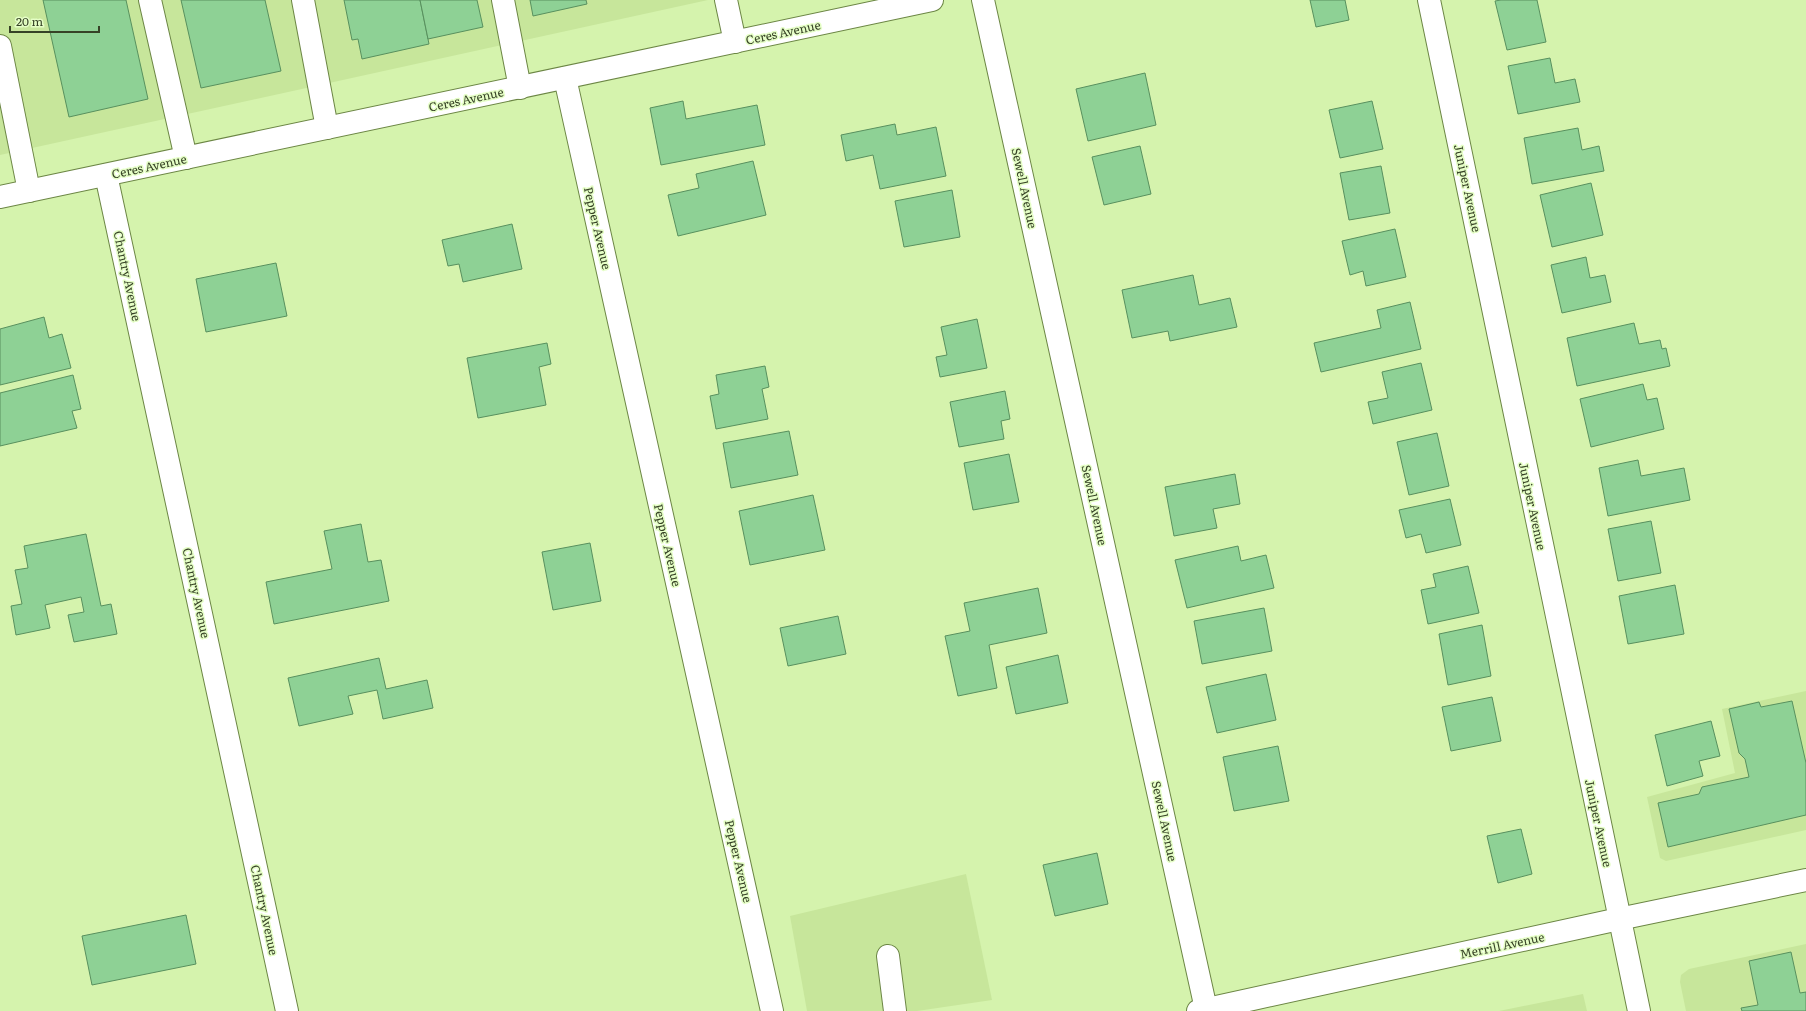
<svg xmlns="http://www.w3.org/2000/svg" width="1806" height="1011" viewBox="0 0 1806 1011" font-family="Literata,serif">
<rect width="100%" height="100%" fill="#d5f3ad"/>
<g fill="#c7e69b">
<path d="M0,0H708L0,155Z"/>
<path d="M1806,691V830L1666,861L1660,858L1647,797L1735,773L1722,709Z"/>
<path d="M966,874L992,1000L917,1011H807L790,916Z"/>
<path d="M1806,944V1011H1686L1680,982L1681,975L1689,969Z"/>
<path d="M1583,994L1587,1011H1499Z"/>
</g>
<g fill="#8ed195" stroke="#58905e">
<path d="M43,0H126L148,99L69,117Z"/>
<path d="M181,0H265L281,71L201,88Z"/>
<path d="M344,0H420L429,44L362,59L358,39L352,40Z"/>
<path d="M420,0H477L483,27L428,39Z"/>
<path d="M530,0H586L587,4L533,16Z"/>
<path d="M1310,0H1345L1349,20L1316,27Z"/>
<path d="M1501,0H1537L1546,42L1507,50L1495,1Z"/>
<path d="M1550,58L1555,83L1575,79L1580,102L1518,114L1508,66Z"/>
<path d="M1145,73L1156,125L1088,141L1076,89Z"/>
<path d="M683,101L686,119L757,105L765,145L661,165L650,108Z"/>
<path d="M1372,101L1383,149L1340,158L1329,110Z"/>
<path d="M895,124L897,135L936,127L946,176L880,189L873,155L846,161L841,135Z"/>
<path d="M1578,128L1582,150L1599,146L1604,171L1532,184L1524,138Z"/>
<path d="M1140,146L1151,194L1104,205L1092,157Z"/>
<path d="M753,161L766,215L678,236L668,195L699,188L696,174Z"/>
<path d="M1381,166L1390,213L1349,220L1340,173Z"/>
<path d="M1591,183L1603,235L1552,247L1540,195Z"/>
<path d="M952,190L960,237L904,247L895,201Z"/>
<path d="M512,224L522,269L463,282L459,264L448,266L442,240Z"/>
<path d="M1395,229L1406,277L1366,286L1363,271L1350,275L1342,241Z"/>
<path d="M1586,257L1590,278L1605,275L1611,302L1562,313L1551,265Z"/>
<path d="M276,263L287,316L206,332L196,279Z"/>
<path d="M1193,275L1199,305L1230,298L1237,327L1170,341L1168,331L1132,338L1122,290Z"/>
<path d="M1410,302L1421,349L1321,372L1314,343L1381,328L1377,310Z"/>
<path d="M44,317L49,338L62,334L71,368L0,385V329Z"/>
<path d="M977,319L987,368L940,377L936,357L947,355L941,327Z"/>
<path d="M1634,323L1639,344L1660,340L1662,349L1666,348L1670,366L1577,386L1567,338Z"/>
<path d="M547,343L551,364L539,367L546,405L478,418L467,358Z"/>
<path d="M1421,363L1432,410L1373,424L1368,402L1388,398L1382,372Z"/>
<path d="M765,366L769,387L762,389L768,419L716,429L710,396L719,394L716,375Z"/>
<path d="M73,375L81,409L72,411L77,428L0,446V393Z"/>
<path d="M1643,384L1647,400L1657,398L1664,429L1591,447L1580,399Z"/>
<path d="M1005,391L1010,419L1001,421L1004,439L959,447L950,402Z"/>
<path d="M789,431L798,475L731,488L723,443Z"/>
<path d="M1437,433L1449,486L1409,495L1397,442Z"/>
<path d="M1009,454L1019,502L973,510L964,463Z"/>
<path d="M1638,460L1641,476L1684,468L1690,500L1608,516L1599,468Z"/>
<path d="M1235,474L1240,504L1213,509L1217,528L1174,536L1165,487Z"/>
<path d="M813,495L825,550L750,565L739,511Z"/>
<path d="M1450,499L1461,545L1426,553L1421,534L1406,538L1399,510Z"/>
<path d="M1651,521L1661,573L1618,581L1608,529Z"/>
<path d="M361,524L368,562L381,560L389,601L274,624L266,582L332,569L324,531Z"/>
<path d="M86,534L101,606L111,604L117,634L74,642L68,615L84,612L81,597L45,605L50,628L16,635L11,606L22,604L15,570L28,568L24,546Z"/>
<path d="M590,543L601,601L553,610L542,552Z"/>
<path d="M1238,546L1241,561L1266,555L1274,588L1187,608L1175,560Z"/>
<path d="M1468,566L1479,613L1428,624L1421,590L1436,587L1433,574Z"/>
<path d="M1675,585L1684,634L1628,644L1619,596Z"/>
<path d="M1038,588L1047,633L989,645L997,688L958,696L945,636L970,631L964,603Z"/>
<path d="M1264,608L1272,651L1202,664L1194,621Z"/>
<path d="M838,616L846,654L788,666L780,628Z"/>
<path d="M1482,625L1491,676L1448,685L1439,634Z"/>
<path d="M1058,655L1068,703L1016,714L1006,667Z"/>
<path d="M379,658L386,689L427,680L433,708L383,719L377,690L348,696L353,714L299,726L288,678Z"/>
<path d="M1266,674L1276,720L1217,733L1206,687Z"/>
<path d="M1492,697L1501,741L1451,751L1442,707Z"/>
<path d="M1792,701L1806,763V815L1668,847L1658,803L1699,794L1702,787L1749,777L1745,759L1739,753L1729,709L1759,702L1761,707Z"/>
<path d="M1711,721L1720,756L1699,761L1703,776L1667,786L1655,735Z"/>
<path d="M1278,746L1289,801L1234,811L1223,757Z"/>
<path d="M1521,829L1532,874L1498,883L1487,836Z"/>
<path d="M1097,853L1108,904L1055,916L1043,865Z"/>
<path d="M186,915L196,964L92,985L82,936Z"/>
<path d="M1791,952L1800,993L1806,992V1011H1742L1741,1008L1758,1005L1749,961Z"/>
</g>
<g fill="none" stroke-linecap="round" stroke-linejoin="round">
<defs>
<g id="minor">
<path d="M150,0L186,158"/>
<path d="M303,0L327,128"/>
<path d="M503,0L520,88"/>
<path d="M726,0L735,42"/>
<path d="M983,0L1206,1009"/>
<path d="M1429,0L1639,1011"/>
<path d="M0,46L29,191"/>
<path d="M565,78L772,1011"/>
<path d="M106,175L287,1011"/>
<path d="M0,197L932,0"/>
<path d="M888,956L895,1011"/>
</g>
<path id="major" d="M1198,1011L1619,919L1806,880"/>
</defs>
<use href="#minor" stroke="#6c8645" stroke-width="24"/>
<use href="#major" stroke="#6c8645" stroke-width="24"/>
<use href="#minor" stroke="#fff" stroke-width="22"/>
<use href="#major" stroke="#fff" stroke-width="22"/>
</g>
<g text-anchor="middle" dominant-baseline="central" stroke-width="3" stroke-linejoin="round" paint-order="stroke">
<g font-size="12" fill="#364226" stroke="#e5fec6">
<text transform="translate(783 32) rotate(-12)">Ceres Avenue</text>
<text transform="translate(466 99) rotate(-12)">Ceres Avenue</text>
<text transform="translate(149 166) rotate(-12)">Ceres Avenue</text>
<text transform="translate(1025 188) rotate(78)">Sewell Avenue</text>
<text transform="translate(1468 188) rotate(78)">Juniper Avenue</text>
<text transform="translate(598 228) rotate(77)">Pepper Avenue</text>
<text transform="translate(128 276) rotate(78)">Chantry Avenue</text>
<text transform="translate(1095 505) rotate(78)">Sewell Avenue</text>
<text transform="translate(1533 506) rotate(78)">Juniper Avenue</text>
<text transform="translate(668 545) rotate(77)">Pepper Avenue</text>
<text transform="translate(197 593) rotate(78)">Chantry Avenue</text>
<text transform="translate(1165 821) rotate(78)">Sewell Avenue</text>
<text transform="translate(1599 823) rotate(78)">Juniper Avenue</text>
<text transform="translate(739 861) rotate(77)">Pepper Avenue</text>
<text transform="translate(265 910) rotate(78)">Chantry Avenue</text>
<text transform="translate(1502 945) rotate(-12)">Merrill Avenue</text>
</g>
</g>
<path d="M10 26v6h89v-6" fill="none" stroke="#364226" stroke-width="2"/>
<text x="16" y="26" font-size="12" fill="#364226" stroke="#e5fec6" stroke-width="3" paint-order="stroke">20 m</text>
</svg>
